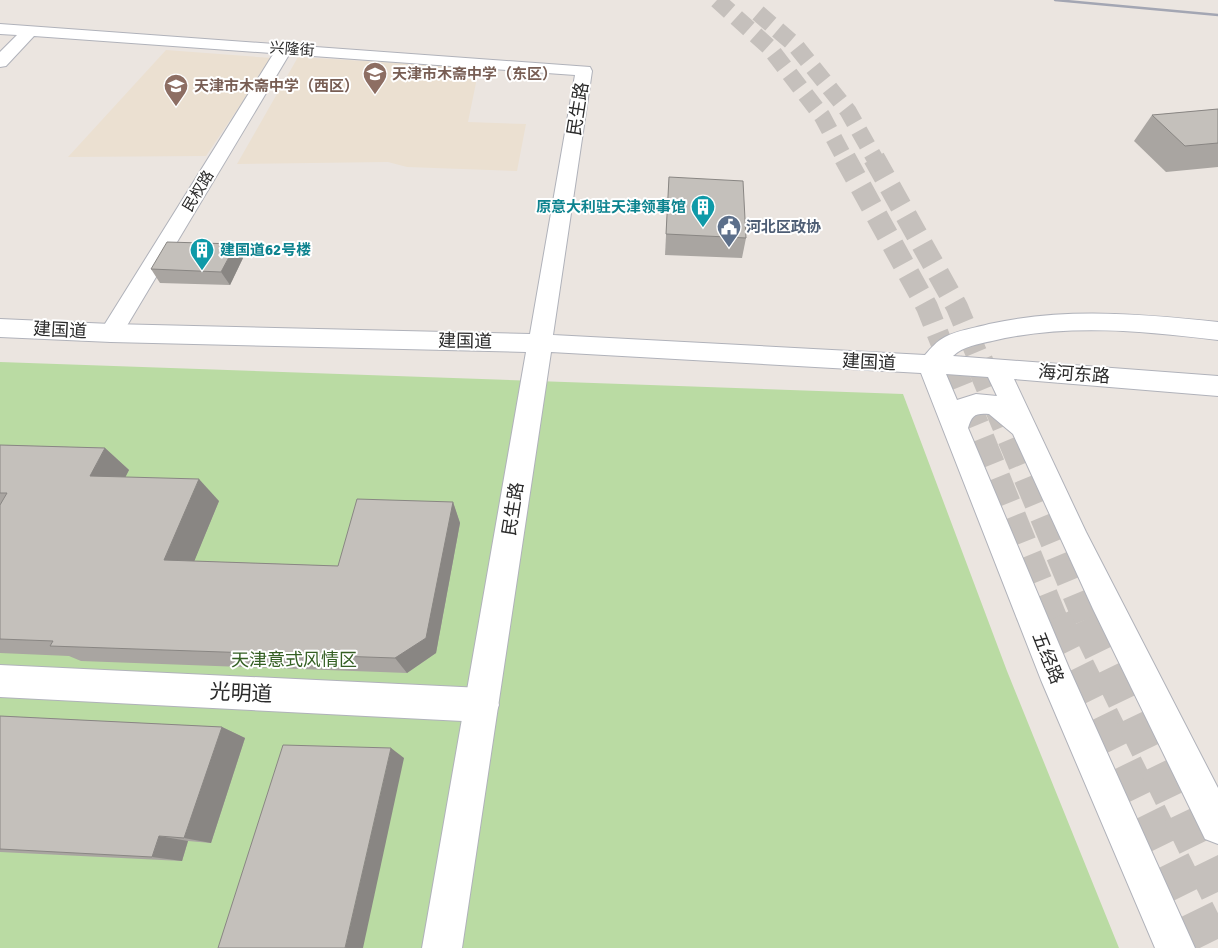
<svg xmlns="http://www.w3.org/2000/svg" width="1218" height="948" viewBox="0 0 1218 948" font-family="Signika,'Noto Sans SC',sans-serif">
<rect width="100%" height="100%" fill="#ebe5e0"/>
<g fill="#ebe0d1">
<path d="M166,50L272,58L206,156L68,157Z"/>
<path d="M298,57L479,68L468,122L526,124L517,171L407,167L388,162L237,164Z"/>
</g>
<path fill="#badba3" d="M0,362L903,394L1007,671L1119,948H0Z"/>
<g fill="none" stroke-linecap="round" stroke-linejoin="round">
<g stroke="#c5c0bc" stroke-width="17" stroke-dasharray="17 9" stroke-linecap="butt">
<path d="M717,0L769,47L822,116L845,159"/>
<path d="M758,13L795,45L848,111L875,159"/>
</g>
<g stroke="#c5c0bc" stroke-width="22" stroke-dasharray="22 11" stroke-linecap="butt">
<path d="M845,158L927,307L949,362"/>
<path d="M874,158L957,307L980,362"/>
</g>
<g stroke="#c5c0bc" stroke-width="28" stroke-dasharray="28 14" stroke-linecap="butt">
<path d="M949,361L1054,620"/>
<path d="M979,361L1087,620"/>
</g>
<g stroke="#c5c0bc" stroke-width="36" stroke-dasharray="36 18" stroke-linecap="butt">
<path d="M1053,619L1215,948"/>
<path d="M1086,619L1218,892"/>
</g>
<defs>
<g id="street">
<path d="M285,43L291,45L293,48L119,339L111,342L103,339L99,333L103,327L277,48L279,45Z"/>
<path d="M0,665L482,688L494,693L499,705L494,717L482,722L0,697Z"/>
</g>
<path id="secondary" d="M0,24L590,67L592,71L553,335L925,355C931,348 937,341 945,337C958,330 975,328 989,324C1065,307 1141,314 1218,322V340C1143,331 1067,323 992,341C978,344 964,346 953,356L1218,376V396L1014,379L1086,532L1218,788V844L1205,839L1093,609L1013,434L989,414C975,413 972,415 968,428L1069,668L1195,948H1155L1041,680L921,373L551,352L462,948H422L526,352L111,342L0,337V319L111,324L530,334L575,75L34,36L6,66L0,67V52L17,35L0,34ZM946,374L988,377L997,396L976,394L957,400Z"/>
</defs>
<use href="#street" stroke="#b0b2ba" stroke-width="2"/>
<use href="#secondary" stroke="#b0b2ba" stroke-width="2"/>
<use href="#street" fill="#fff" fill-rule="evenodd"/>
<use href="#secondary" fill="#fff" fill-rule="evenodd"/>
<path stroke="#a3a6b3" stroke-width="2.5" d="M1055,0L1218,15"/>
</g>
<g fill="#a9a5a1">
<path d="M1218,109V167L1166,172L1134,141L1152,115Z"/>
<path d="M669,177L746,238L742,258L665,255Z"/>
<path d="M243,258L230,285L160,283L151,269Z"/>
<path d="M0,445L105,448L129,470L125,477L219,501L194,561L338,566L453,502L460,523L436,653L407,673L81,661L69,656L0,653Z"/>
<path d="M0,716L222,727L245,738L211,843L188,841L182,861L0,852Z"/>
</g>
<g fill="#898683">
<path d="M236,244L243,258L230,285L221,272Z"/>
<path d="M105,448L129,470L115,498L90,476Z"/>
<path d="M199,479L219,501L187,579L164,560Z"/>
<path d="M453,502L460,523L436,653L407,673L395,658Z"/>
<path d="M222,727L245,738L211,843L184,838Z"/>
<path d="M391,748L404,758L363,948H345Z"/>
<path d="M159,836L188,841L182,861L152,857Z"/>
</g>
<g fill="#c4c0bb" stroke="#898683">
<path d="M1218,109V143L1185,146L1152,115Z"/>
<path d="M669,177L743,181L746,238L666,234Z"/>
<path d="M167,242L236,244L221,272L151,269Z"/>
<path d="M0,445L105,448L90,476L199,479L164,560L338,566L357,499L453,502L426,638L395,658L50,646L53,641L0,639V505L7,493H0Z"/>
<path d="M0,716L222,727L184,838L159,836L152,857L0,849Z"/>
<path d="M283,745L391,748L345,948H218Z"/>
</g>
<defs>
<symbol id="school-pin" viewBox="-11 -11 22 30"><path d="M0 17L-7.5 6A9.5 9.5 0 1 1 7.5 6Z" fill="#8d6e63" stroke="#fff"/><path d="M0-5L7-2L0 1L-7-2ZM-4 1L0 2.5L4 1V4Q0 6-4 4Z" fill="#fff"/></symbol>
<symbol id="building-pin" viewBox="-11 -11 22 30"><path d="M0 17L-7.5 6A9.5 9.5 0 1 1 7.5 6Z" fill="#0f9aa8" stroke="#fff"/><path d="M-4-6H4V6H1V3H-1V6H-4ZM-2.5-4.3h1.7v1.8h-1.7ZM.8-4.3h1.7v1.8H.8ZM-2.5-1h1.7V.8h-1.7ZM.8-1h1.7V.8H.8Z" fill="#fff"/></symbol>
<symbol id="civic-pin" viewBox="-11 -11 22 30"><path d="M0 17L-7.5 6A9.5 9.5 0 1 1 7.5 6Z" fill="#5c6f8a" stroke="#fff"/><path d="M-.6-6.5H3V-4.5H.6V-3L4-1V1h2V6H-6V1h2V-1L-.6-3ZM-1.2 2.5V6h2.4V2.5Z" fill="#fff"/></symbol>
</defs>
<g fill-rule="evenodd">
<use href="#school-pin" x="361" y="60" width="28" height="38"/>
<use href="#school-pin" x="162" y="72" width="28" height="38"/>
<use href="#building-pin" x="689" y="193" width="28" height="38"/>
<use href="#civic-pin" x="715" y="213" width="28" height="38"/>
<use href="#building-pin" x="188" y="236" width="28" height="38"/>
</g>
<g text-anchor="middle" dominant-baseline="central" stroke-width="4" stroke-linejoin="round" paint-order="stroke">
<g font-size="15" fill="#2b2b2b" stroke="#fff">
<text transform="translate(292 49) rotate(4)">兴隆街</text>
<text transform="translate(198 191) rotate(-59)">民权路</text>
</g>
<g font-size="15" font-weight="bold" fill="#785e54" stroke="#fff" text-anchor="start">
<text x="392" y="74">天津市木斋中学（东区）</text>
<text x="194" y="86">天津市木斋中学（西区）</text>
</g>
<g font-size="15" font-weight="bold" fill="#0d838f" stroke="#fff" text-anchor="end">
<text x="686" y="207">原意大利驻天津领事馆</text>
<text x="220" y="250" text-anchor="start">建国道62号楼</text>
</g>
<g font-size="15" font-weight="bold" fill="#4e5e75" stroke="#fff" text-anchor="start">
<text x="746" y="227">河北区政协</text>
</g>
<g font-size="18" fill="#2b2b2b" stroke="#fff">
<text transform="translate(578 109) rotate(-81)">民生路</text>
<text transform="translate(60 330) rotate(3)">建国道</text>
<text transform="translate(465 341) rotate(1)">建国道</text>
<text transform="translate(869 362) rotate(3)">建国道</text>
<text transform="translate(1074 374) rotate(4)">海河东路</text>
<text transform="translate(513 509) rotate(-81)">民生路</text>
<text transform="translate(1048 658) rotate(68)">五经路</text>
</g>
<g font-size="18" fill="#356024" stroke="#fff">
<text x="294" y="660">天津意式风情区</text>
</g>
<g font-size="21" fill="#2b2b2b" stroke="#fff">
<text transform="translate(241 693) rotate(3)">光明道</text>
</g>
</g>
</svg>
